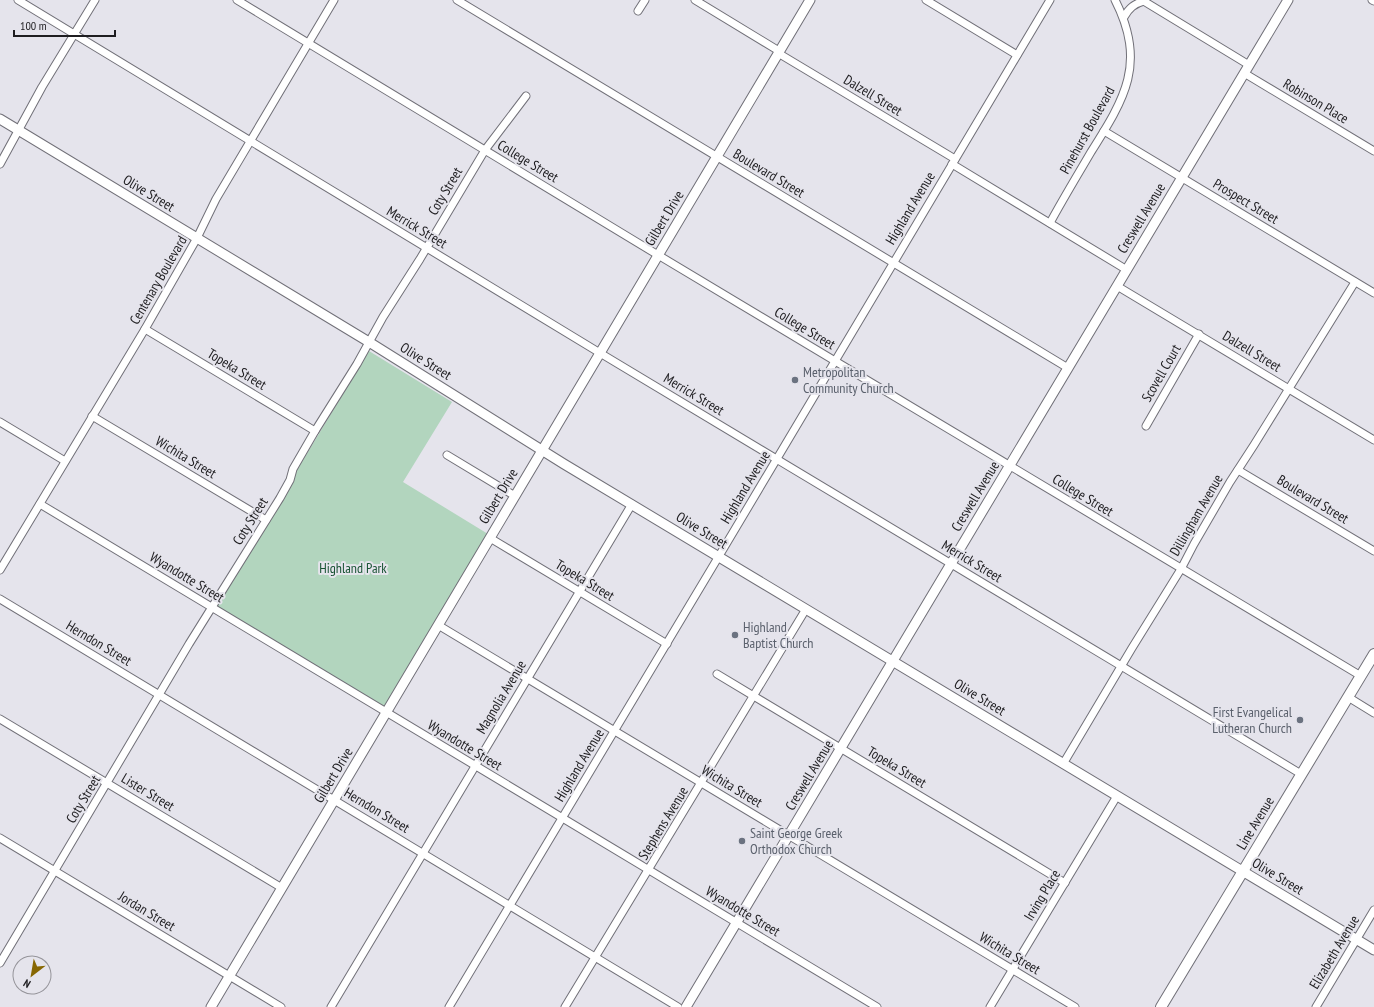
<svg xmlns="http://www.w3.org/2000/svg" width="1374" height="1007" viewBox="0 0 1374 1007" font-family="'PT Sans Narrow',sans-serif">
<rect width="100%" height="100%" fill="#e5e4ec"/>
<path fill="#b2d5be" d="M369,351L452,402L403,482L488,534L384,708L214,607Z"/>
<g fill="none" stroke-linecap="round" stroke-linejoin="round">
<defs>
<g id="minor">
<path d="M18,0L600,353L1301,774"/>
<path d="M237,0L658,255L1361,676"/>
<path d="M457,0L1068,368"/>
<path d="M695,0L779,51"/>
<path d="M926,0L1017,55"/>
<path d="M1142,0L1249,65"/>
<path d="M1372,0L1374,1"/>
<path d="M638,11L645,0"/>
<path d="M1124,17C1129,8 1134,4 1144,1"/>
<path d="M778,53L955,159"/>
<path d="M1244,73L1374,151"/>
<path d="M1104,131L1374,293"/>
<path d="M0,164L42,87L95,0"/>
<path d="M952,164L1127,270"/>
<path d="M1050,223C1063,199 1077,176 1091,152C1125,98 1147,63 1115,0"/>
<path d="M1117,286L1374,440"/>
<path d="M145,329L315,431"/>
<path d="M92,416L266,520"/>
<path d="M0,422L65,461"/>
<path d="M1146,426L1199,334"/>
<path d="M447,455L515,496"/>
<path d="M1238,470L1374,551"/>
<path d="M40,504L877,1007"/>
<path d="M490,538L667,644"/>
<path d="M0,570L145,329L197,238L216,199L334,0"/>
<path d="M0,599L678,1007"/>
<path d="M438,625L1075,1007"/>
<path d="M717,674L1065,883"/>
<path d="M1348,697L1374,713"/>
<path d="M0,719L282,888"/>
<path d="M1063,764L1132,648L1181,569L1194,544L1230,482L1254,445L1355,282"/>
<path d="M0,838L281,1007"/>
<path d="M0,963L189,644L280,498L290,480L293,469L315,431L357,364L383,317L420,259L485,150L526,96"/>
<path d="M331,1007L632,504"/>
<path d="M449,1007L719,556L1050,0"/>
<path d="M565,1007L806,609"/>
<path d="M990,1007L1117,796"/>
<path d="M1316,1007L1374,910"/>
</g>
<g id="tertiary">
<path d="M0,119L369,342L564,464L1374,950"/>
<path d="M211,1007L810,0"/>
<path d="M686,1007L1288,0"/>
</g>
<path id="secondary" d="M1161,1007L1374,654"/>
</defs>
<use href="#minor" stroke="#717078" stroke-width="9"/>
<use href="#tertiary" stroke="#717078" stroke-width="11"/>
<use href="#secondary" stroke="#717078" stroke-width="12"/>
<use href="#minor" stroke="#fff" stroke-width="7"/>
<use href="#tertiary" stroke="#fff" stroke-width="9"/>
<use href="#secondary" stroke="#fff" stroke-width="10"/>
</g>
<g fill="#6b7280" stroke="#e5e4ec" stroke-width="1.5">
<circle cx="795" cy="380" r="4"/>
<circle cx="735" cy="635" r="4"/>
<circle cx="1300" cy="720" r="4"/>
<circle cx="742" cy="841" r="4"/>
</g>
<g text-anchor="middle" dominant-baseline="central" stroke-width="4" stroke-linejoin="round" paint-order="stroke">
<g font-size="14" fill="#1e1d20" stroke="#e5e4ec">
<text transform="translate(873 95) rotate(31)">Dalzell Street</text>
<text transform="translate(1316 101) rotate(31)">Robinson Place</text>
<text transform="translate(1087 130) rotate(-61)">Pinehurst Boulevard</text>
<text transform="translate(528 161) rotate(31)">College Street</text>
<text transform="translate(769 173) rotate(31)">Boulevard Street</text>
<text transform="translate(445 191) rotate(-59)">Coty Street</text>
<text transform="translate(149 193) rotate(31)">Olive Street</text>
<text transform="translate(1246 201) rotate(31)">Prospect Street</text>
<text transform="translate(910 208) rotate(-59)">Highland Avenue</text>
<text transform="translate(664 218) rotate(-59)">Gilbert Drive</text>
<text transform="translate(1141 218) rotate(-59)">Creswell Avenue</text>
<text transform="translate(417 227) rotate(31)">Merrick Street</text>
<text transform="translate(158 280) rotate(-60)">Centenary Boulevard</text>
<text transform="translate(805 328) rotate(31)">College Street</text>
<text transform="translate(1252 351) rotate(31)">Dalzell Street</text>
<text transform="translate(426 361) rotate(32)">Olive Street</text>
<text transform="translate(237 369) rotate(31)">Topeka Street</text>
<text transform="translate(1161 373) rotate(-60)">Scovell Court</text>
<text transform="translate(694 394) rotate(31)">Merrick Street</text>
<text transform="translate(186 457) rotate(31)">Wichita Street</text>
<text transform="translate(745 487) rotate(-59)">Highland Avenue</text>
<text transform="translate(1083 495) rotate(31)">College Street</text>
<text transform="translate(498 496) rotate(-59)">Gilbert Drive</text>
<text transform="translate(975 496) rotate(-59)">Creswell Avenue</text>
<text transform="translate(1313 499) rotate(31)">Boulevard Street</text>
<text transform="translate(1196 515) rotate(-60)">Dillingham Avenue</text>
<text transform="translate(250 521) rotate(-58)">Coty Street</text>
<text transform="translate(702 530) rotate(31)">Olive Street</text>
<text transform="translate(972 561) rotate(31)">Merrick Street</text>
<text transform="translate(187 577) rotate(31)">Wyandotte Street</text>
<text transform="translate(585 580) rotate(31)">Topeka Street</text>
<text transform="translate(99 643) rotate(31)">Herndon Street</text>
<text transform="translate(501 697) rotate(-59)">Magnolia Avenue</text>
<text transform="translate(980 697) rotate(31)">Olive Street</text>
<text transform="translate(465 745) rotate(31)">Wyandotte Street</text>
<text transform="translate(579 765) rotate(-59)">Highland Avenue</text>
<text transform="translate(897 767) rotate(31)">Topeka Street</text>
<text transform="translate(333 775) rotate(-59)">Gilbert Drive</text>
<text transform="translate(809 775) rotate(-59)">Creswell Avenue</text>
<text transform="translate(732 786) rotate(31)">Wichita Street</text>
<text transform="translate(148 792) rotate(31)">Lister Street</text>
<text transform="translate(83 799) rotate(-59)">Coty Street</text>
<text transform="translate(377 810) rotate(31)">Herndon Street</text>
<text transform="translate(663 823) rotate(-59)">Stephens Avenue</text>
<text transform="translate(1255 823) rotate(-59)">Line Avenue</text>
<text transform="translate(1278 876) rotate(31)">Olive Street</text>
<text transform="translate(1042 895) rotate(-59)">Irving Place</text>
<text transform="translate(147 911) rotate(31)">Jordan Street</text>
<text transform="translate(743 911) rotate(31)">Wyandotte Street</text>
<text transform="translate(1334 952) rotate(-59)">Elizabeth Avenue</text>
<text transform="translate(1010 953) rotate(31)">Wichita Street</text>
</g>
<g font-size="14" fill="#5b616d" stroke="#e5e4ec" text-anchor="start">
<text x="803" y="372">Metropolitan<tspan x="803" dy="16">Community Church</tspan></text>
<text x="743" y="627">Highland<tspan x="743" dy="16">Baptist Church</tspan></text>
<text x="1292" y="712" text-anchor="end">First Evangelical<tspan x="1292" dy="16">Lutheran Church</tspan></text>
<text x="750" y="833">Saint George Greek<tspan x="750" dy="16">Orthodox Church</tspan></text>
</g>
<g font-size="14" fill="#185233" stroke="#e5e4ec">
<text x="353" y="568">Highland Park</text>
</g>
</g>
<g transform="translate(32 975) rotate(211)"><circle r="19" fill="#e5e4ec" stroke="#95949a"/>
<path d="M0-3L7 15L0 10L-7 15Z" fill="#876702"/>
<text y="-6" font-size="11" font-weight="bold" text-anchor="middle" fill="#1e1d20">N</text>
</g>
<path d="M14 30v6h101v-6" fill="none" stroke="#1e1d20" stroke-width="2"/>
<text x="20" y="30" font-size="12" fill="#1e1d20" stroke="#e5e4ec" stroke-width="3" paint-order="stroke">100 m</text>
</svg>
